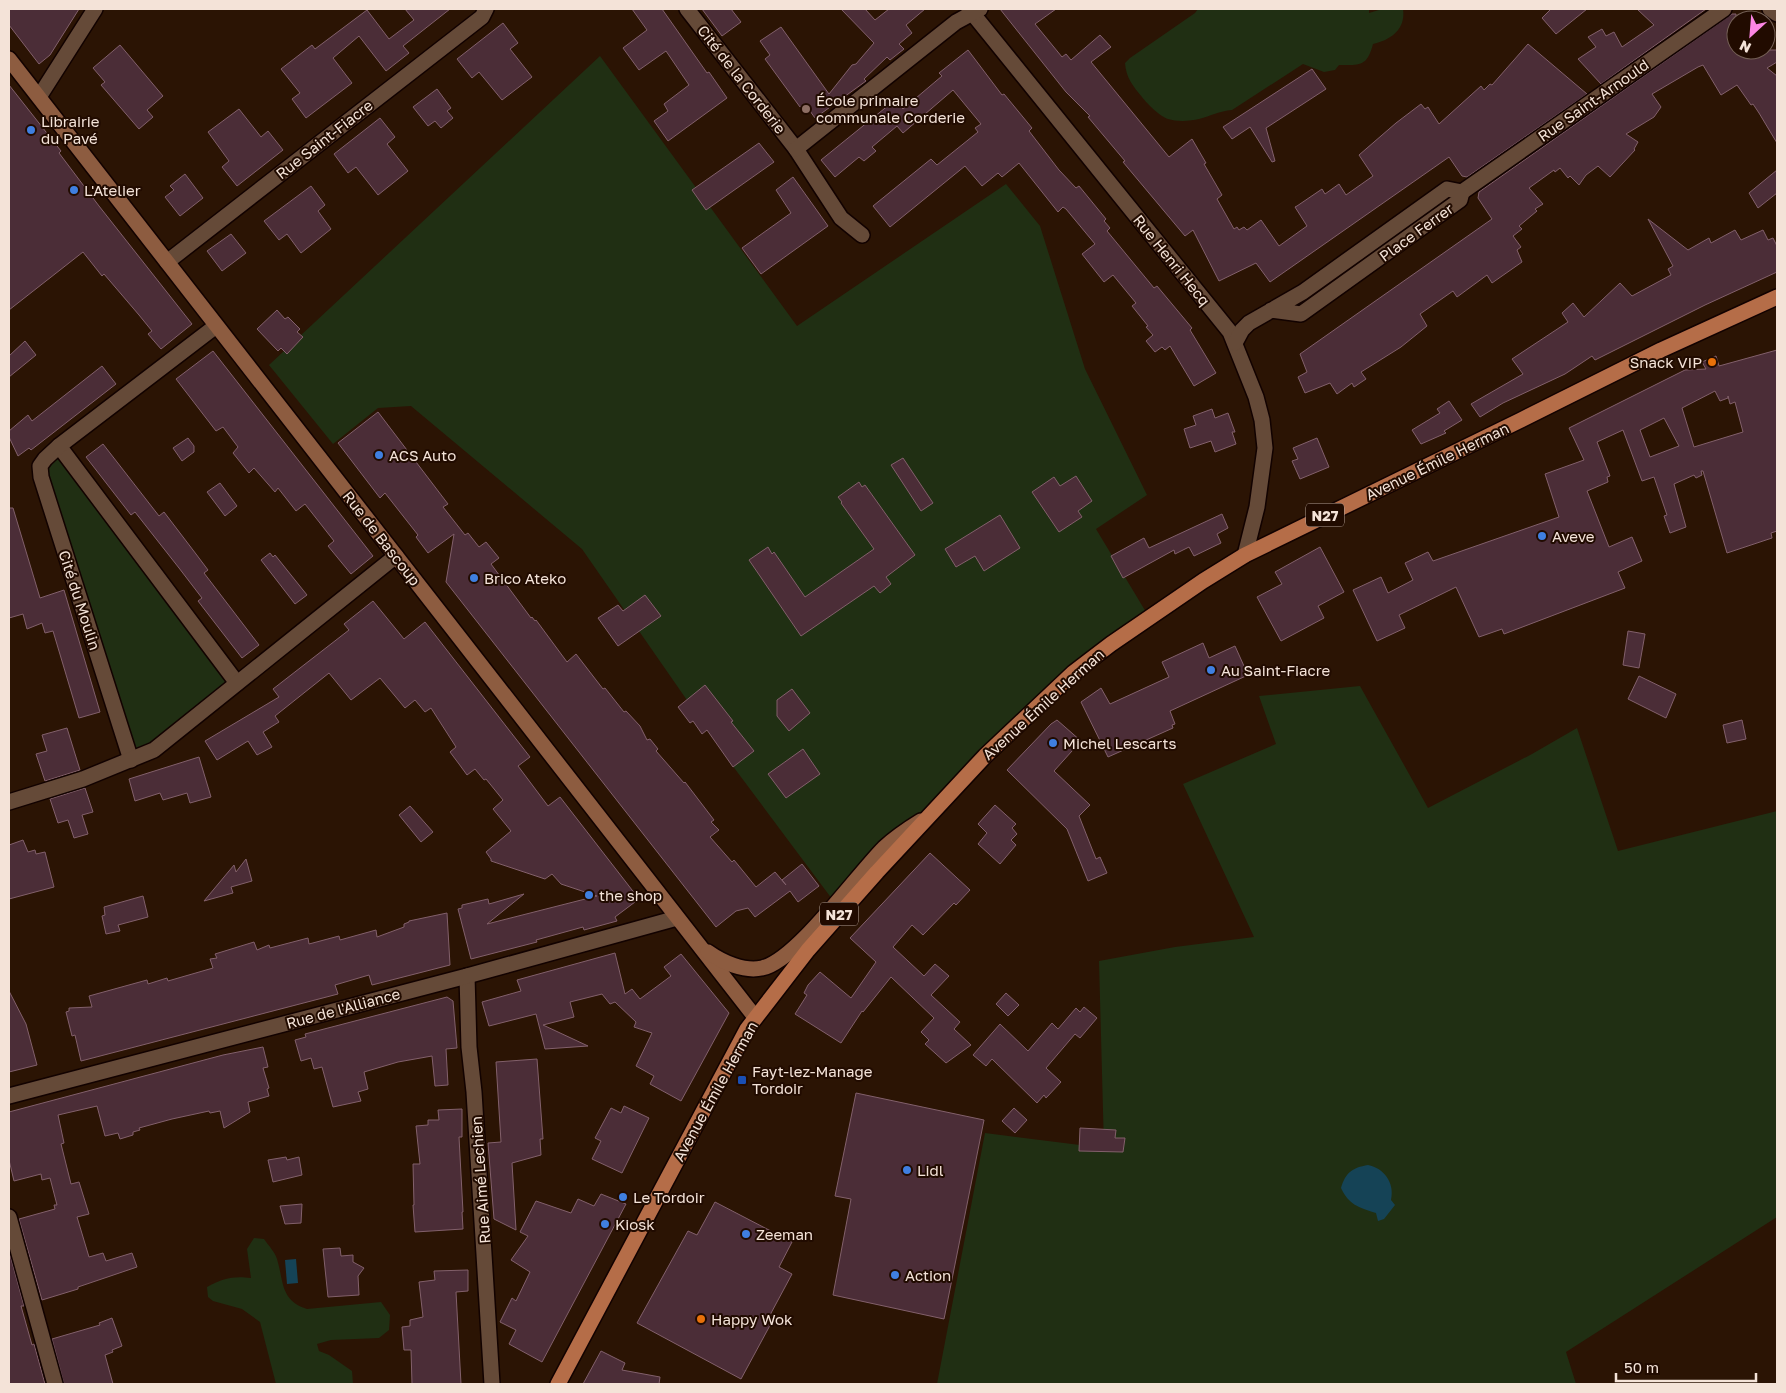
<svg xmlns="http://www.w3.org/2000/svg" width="1786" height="1393" viewBox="0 0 1786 1393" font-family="'Golos Text',sans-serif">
<rect width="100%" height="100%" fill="#2b1404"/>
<g fill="#202f13">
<path d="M1198,9H1369V13L1382,9H1403C1406,29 1391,40 1373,44C1367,67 1360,65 1339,65L1335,70L1324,72L1303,64L1232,110C1219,111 1211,116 1199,119C1191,121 1177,122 1168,119C1161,117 1147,104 1142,97C1133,86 1126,78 1125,63L1130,58L1195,13Z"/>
<path d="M600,56L797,326L1006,184L1040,226L1085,369L1147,495L1096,529L1149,617L1111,644L835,903L732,765L582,549L411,406L378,408L333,444L269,365Z"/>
<path d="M59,446L237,683L131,760L41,477Z"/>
<path d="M1360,686L1428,808L1532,754L1577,728L1618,851L1777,811V1217L1566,1352L1576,1384H937L985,1133L1104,1148L1099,961L1175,947L1254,937L1183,784L1276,744L1259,696Z"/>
<path d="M254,1238L264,1239C268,1245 275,1252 277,1259C284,1282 280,1300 307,1309L381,1302L390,1315L389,1330L379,1338L331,1340L317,1344L319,1351L329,1355L352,1371L353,1384H276L260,1322L242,1309L213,1301L208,1297L207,1287C224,1278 233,1276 251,1278L247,1249Z"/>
</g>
<g fill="#154356">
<path d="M1368,1165C1384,1168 1395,1183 1391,1200L1395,1205L1384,1219L1378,1221L1376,1213C1358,1207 1349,1205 1341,1188C1346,1172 1352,1168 1368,1165Z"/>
<path d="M296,1259L298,1283L287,1284L285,1260Z"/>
</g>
<g fill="#4b2d37" stroke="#82606b" fill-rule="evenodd">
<path d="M9,9H79L50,55L39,64L9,25Z"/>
<path d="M405,9H450L403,46L409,53L386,71L359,36L333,58L352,83L306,118L292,99L300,93L281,69L312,45L315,49L367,10L389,39L414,20Z"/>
<path d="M632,9H662L707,73L709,72L727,98L668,141L654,121L668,111L664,104L689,85L666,51L639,70L623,48L647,30Z"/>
<path d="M702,9H731L741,22L722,36Z"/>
<path d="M841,9H865L875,20L889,9H925L906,25L912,33L899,44L904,49L890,60L887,57L864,79L866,81L815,118L805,104L800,107L765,59L770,55L760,41L781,27L829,94L852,65L856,64L874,43Z"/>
<path d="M1000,9H1056L1035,24L1062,57L1066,54L1071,60L1100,35L1111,47L1091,62L1169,157L1192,139L1206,163L1204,164L1222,195L1217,199L1234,229L1237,227L1239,230L1244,227L1247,230L1261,220L1279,246L1307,226L1295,207L1297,206L1322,189L1325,194L1339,184L1346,195L1373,176L1359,155L1396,123L1421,104L1425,109L1428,107L1439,124L1481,86L1484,90L1490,84L1492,85L1528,44L1587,94L1467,177L1462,176L1449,157L1270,282L1256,263L1219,281L1193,230L1185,236L1128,168L1123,162L1125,161L1088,117L1090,116L1066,92Z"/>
<path d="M1551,9H1587L1556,34L1542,18Z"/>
<path d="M1637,9H1706L1601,84L1578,59L1596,47L1588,37L1602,29L1606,36L1614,32L1622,47L1654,25Z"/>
<path d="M1732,14H1736V50H1777V62L1767,68L1777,76V143L1759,113L1753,104L1751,105L1737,85L1721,95L1703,65L1698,67L1652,94L1661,107L1654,117L1626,134L1638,142L1634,149L1635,150L1610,177L1598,166L1586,175L1579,185L1570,176L1568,178L1560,168L1555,172L1554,170L1529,188L1543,204L1535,209L1537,211L1519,226L1522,229L1513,236L1521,247L1517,250L1522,262L1492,283L1487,275L1457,297L1453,291L1420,314L1427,326L1401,347L1361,372L1366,379L1354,387L1352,383L1337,394L1330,383L1305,393L1298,377L1307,372L1300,354L1492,219L1478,198L1479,192Z"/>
<path d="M503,23L518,43L510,49L532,77L502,100L479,72L472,78L457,59Z"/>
<path d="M120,45L163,96L147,110L153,117L139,129L101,85L105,82L93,68Z"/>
<path d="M968,50L1002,95L1004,94L1032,128L1029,131L1059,170L1076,188L1079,186L1106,219L1104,221L1110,228L1107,231L1154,288L1157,286L1192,328L1190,330L1216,373L1194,386L1170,346L1165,350L1162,347L1155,352L1146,341L1153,335L1146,327L1148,326L1132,306L1136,303L1113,275L1104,282L1082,254L1095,244L1066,209L1063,207L1058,212L1019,163L1002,177L998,173L982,186L965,166L890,227L873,206L931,159L937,165L978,132L975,128L981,124L953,90L903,133L897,126L872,147L876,151L864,161L859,157L835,177L821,160L895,100L903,109L942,76L939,73Z"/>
<path d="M1312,69L1326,89L1266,128L1275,161L1272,162L1250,127L1232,139L1223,127Z"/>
<path d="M9,85L61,151L59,153L99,206L192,324L161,349L148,334L152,331L139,315L104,274L102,276L83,252L9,310Z"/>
<path d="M437,89L451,108L447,111L453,118L441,128L435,121L428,126L413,107Z"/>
<path d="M239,109L261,137L268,131L283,150L237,186L222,167L229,161L208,132Z"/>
<path d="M380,118L395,137L387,144L408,171L378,195L356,167L348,173L334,154Z"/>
<path d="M759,143L774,162L706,210L692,190Z"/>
<path d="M1777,170V193L1758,208L1749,193Z"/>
<path d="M185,174L203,198L180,216L165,197L174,190L170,186Z"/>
<path d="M793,177L828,226L761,274L742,248L791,213L776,190Z"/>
<path d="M311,186L325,205L318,211L331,229L301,253L287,234L279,240L264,221Z"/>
<path d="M1648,219L1688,250L1709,238L1711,243L1735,230L1741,240L1763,230L1768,240L1773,238L1777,246V272L1705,305L1595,360L1592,356L1565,374L1503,403L1480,417L1471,404L1523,374L1512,359L1568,322L1562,313L1573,303L1584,317L1620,283L1632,296L1671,275L1668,269L1673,266Z"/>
<path d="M231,234L246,253L222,271L207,251Z"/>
<path d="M277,310L285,319L288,317L300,329L297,332L303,337L287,354L281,348L278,351L257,329Z"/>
<path d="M25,341L36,355L9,377V356Z"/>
<path d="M1777,350V531L1771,533L1772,538L1727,553L1703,471H1701L1702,475L1696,478L1694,475L1674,484L1686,527L1670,533L1664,516L1667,515L1654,477L1642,481L1623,430L1597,442L1610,476L1607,477L1608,482L1587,491L1609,547L1632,537L1642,561L1618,572L1625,588L1504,634L1502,629L1479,637L1456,587L1399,615L1405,628L1377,641L1353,590L1381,577L1388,593L1413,580L1405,563L1428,552L1433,561L1559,517L1545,474L1584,460L1569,428L1685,370L1706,369L1702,362L1716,356L1719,366ZM1715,391L1720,401L1728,398V396L1730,404L1735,402L1743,432L1694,447L1682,408ZM1664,418L1679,446L1650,457L1640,430Z"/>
<path d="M213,351L373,556L351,574L328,546L334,541L305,504L296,511L278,488L275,492L254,468L249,473L233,453L238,447L223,427L216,431L176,379Z"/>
<path d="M102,366L116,384L31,450L29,448L18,456L9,437V431L28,415L32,421Z"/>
<path d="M1449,401L1462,420L1444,431L1446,433L1421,444L1412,430L1440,413L1437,409Z"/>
<path d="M1212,409L1215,418L1228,413L1235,432H1232L1236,444L1215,452L1211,441L1190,448L1184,429L1196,425L1193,416Z"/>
<path d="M378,412L448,504L443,507L465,535L468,533L479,547L486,542L499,558L491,564L531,618L532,617L535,621L536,620L567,662L576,654L603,689L605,688L624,712L626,711L640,726L647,740L650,739L658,749L656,751L684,783L685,782L714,820L711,822L719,830L710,837L732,862L734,860L756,887L775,872L786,885L782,880L802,864L819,886L798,902L790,891L755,917L748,908L736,911L716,927L446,582L454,534L428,553L416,537L418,535L385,493L380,498L338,443Z"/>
<path d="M188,438L194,446V452L182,461L173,448Z"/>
<path d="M1317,438L1329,467L1300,479L1292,461L1298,459L1293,448Z"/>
<path d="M103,444L159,516L164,512L196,554L208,570L204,573L259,645L242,658L198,601L202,598L179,568L135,512L131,515L86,457Z"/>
<path d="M903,458L933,503L921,511L891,465Z"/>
<path d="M1076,476L1092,501L1078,511L1082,517L1059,532L1032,492L1054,477L1060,486Z"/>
<path d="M859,482L862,487L865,485L915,555L886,577L891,584L880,593L874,586L801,636L749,560L768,547L772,554L774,552L805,597L874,549L841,503L842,502L838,497Z"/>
<path d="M220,483L237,506L225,516L207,492Z"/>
<path d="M9,508H13L40,598L64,590L100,712L79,718L53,631L45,633L42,623L27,629L23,614L9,618Z"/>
<path d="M1222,514L1228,528L1217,534L1221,543L1194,556L1189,547L1175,554L1174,550L1123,578L1111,556L1144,538L1149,548Z"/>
<path d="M1000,515L1020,548L984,571L975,556L956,567L945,549Z"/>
<path d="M1320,547L1344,592L1318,606L1324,618L1281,641L1257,597L1282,584L1275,572Z"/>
<path d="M270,553L273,557L275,555L307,595L295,604L261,560Z"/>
<path d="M645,595L661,616L618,646L598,618L618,605L623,611Z"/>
<path d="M373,601L404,639L425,622L530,757L518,766L548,806L560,797L639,899L615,917L617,921L584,930L583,927L536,940L537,942L471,959L458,909L462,908V905L488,899L489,904L524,894L487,924L597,896L561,884L552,874L545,879L491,861V859L486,852L511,831L493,809L503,800L486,779L484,780L475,769L467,775L459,764L450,752L456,747L431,708L425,712L415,700L405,708L380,678L351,700L329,673L275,716L279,722L263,732L272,747L257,755L248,741L217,760L205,741L279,697L273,689L349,630L344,624Z"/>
<path d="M1628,631L1645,634L1639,668L1623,665Z"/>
<path d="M1203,643L1209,658L1235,646L1248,675L1170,711L1175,724L1172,725L1173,728L1108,757L1081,702L1101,688L1110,704L1169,677L1162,662Z"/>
<path d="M1639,676L1676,694L1666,718L1628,699Z"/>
<path d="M705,685L733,721L731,722L754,751L733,767L707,730L702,734L693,721L690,723L678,707Z"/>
<path d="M792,689L810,713L789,731L777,716V700Z"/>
<path d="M1057,720L1081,741L1054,771L1090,805L1079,816L1096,859L1100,857L1107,873L1088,881L1067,829L1007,770L1051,724Z"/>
<path d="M1742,720L1746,739L1727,743L1723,725Z"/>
<path d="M67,728L80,770L45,781L36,754L47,751L42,735Z"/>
<path d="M803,749L820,774L786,798L768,774Z"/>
<path d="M199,757L211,797L190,803L187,793L163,800L160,793L135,801L129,779Z"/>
<path d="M85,788L93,812L82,815L88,834L74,838L68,820L58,823L50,799Z"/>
<path d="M995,805L1016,824L1012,828L1017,834L1011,840L1016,845L1000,864L978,844L987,833L978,824Z"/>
<path d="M410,806L433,832L421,842L399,815Z"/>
<path d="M23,840L28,852L35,850L36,854L45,852L54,887L9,899V845Z"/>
<path d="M930,853L970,890L956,905L954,903L923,935L912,925L893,947L924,976L935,964L949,976L931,995L960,1022L954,1029L971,1045L946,1063L925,1044L929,1040L921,1032L934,1018L891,977L863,1012L862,1011L841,1043L795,1014L807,995L804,993L808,985L820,972L851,998L876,962L850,938Z"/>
<path d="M246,859L252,881L231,887L233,893L204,901L234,865L236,872Z"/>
<path d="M143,896L148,917L118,925L120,931L106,934L102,916L105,915L104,907Z"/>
<path d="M447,913L450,965L372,985L369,975L335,985L338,994L81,1061L75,1035L72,1036L66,1012L69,1011V1008L92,1007L89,996L147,980L148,984L167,978L168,981L213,968L210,959L217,958L215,954L254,942L257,950L269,945L270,948L308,938L309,944L339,936L340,940L376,930L377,937L404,927V924L409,922V921Z"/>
<path d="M615,953L625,994L632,989L640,999L671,976L664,967L681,954L729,1013L681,1101L650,1084L654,1076L636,1066L652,1033L634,1027L636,1022L615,1002L610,1004L602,994L570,1002L574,1017L543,1025L588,1046L545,1049L536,1014L489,1026L482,1002L521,991L517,980Z"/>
<path d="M9,991L26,1024L37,1065L9,1072Z"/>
<path d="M1006,993L1019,1005L1008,1016L996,1004Z"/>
<path d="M447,997L453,1001L457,1048L446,1049L448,1085L435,1086L432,1056L398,1062L364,1072L368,1089L358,1092L361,1101L333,1107L322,1067L314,1069L311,1058L301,1061L295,1040L306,1037L305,1034Z"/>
<path d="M1084,1007L1097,1018L1080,1038L1075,1034L1046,1068L1061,1082L1046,1098L1044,1095L1037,1103L992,1059L986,1066L973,1055L1000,1024L1028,1051L1052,1023L1058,1029L1076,1008L1080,1012Z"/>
<path d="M263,1047L268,1067L263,1068L269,1088L267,1089L269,1096L248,1102L250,1112L224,1128L220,1111L210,1113L209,1111L172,1119L139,1128L140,1130L133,1132V1135L120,1139L118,1133L105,1136L97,1106L58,1115L64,1143L61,1144L71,1184L79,1182L89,1214L77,1217L89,1257L103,1253L106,1261L132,1253L137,1267L78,1287V1289L42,1300L19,1219L55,1209L54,1205H57L50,1178L42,1180L41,1174L14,1181L9,1160V1112L223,1055Z"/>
<path d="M537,1059L543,1139H540L541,1155L512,1163L516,1230L494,1219L488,1143L501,1142L496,1062Z"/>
<path d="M856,1093L984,1120L944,1319L833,1295L851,1199L835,1196Z"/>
<path d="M624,1106L649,1118L622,1173L592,1159L601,1141L595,1138L611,1108L621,1113Z"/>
<path d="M1014,1108L1027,1120L1015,1133L1002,1121Z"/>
<path d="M462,1109V1137H459L463,1212H462L463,1229L415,1232L413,1205H414L413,1164H420L416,1126L428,1125V1120H439L438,1110Z"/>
<path d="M1080,1128L1116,1130L1115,1138H1125L1123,1152L1079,1151Z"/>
<path d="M286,1157L287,1160L299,1157L302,1175L273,1182L268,1160Z"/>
<path d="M601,1194L626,1204L542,1362L509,1344L516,1330L500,1322L512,1298L516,1301L530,1272L511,1260L528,1236L520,1232L536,1201L571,1213L578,1199L594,1206Z"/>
<path d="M715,1202L792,1242L779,1267L792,1274L770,1315L774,1318L741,1379L637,1323L688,1231L697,1235Z"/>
<path d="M302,1204L301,1223L285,1224L280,1206Z"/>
<path d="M340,1248L341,1256L353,1255V1262L364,1268L358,1276L359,1295L328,1297L323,1249Z"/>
<path d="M9,1251L24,1306H21L32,1345L34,1344L45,1384H9Z"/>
<path d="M468,1270V1291L456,1292L461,1384H412L411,1350H404L402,1327L410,1326V1320L423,1317L419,1282L435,1280L434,1271Z"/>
<path d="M112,1318L122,1346L112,1350L113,1352L105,1355L113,1384H64L52,1339L100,1325L99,1323Z"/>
<path d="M601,1351L625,1363L622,1370L660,1377L659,1384H583Z"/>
</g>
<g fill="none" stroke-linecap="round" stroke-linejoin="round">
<defs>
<g id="minor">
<path d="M687,9L796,149L841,218L862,235"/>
<path d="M969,9L1230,332L1256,397L1262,420L1265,448L1257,507L1245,555"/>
<path d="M39,97L95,9"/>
<path d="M796,149L956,22L980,9"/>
<path d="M1462,192L1724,9"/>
<path d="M167,262L482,17L486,9"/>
<path d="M1235,343L1242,330L1249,323L1303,292L1447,189L1462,192L1460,200L1301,314L1271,310"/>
<path d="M59,446L237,683"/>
<path d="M131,760L41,477L40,466L45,459L59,446L216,326"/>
<path d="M9,802L83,779L154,750L396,556"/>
<path d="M467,976L469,1047L474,1092L492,1384"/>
<path d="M9,1096L467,976L677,918"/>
<path d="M9,1217L55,1384"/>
</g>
<path id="tertiary" d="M1770,9L1777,14"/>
<g id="secondary">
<path d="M9,59L755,1017"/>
<path d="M708,952C722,962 744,972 762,968C796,961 857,875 884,848C896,837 908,829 921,821"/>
</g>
<path id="primary" d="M558,1384L747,1029L808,950L877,872L985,756L1073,673L1111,644L1203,581L1245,555L1521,420L1661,350L1777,297"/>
</defs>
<use href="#minor" stroke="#120200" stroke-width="18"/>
<use href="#tertiary" stroke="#120200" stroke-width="18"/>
<use href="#secondary" stroke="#120200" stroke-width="18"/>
<use href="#primary" stroke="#120200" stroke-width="18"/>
<use href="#minor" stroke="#654a38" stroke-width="15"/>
<use href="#tertiary" stroke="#654a38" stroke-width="15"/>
<use href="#secondary" stroke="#8d5c40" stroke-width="15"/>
<use href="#primary" stroke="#b56d48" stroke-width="15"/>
</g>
<circle fill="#8d6e63" stroke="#210b00" stroke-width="2" cx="806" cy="109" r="5"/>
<g fill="#3f7fe0" stroke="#210b00" stroke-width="2">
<circle cx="31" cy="130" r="5"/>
<circle cx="74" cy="190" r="5"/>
<circle cx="379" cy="455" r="5"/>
<circle cx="1542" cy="536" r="5"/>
<circle cx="474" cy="578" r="5"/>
<circle cx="1211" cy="670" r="5"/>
<circle cx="1053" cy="743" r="5"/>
<circle cx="589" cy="895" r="5"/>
<circle cx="907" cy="1170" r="5"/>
<circle cx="623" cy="1197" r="5"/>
<circle cx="605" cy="1224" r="5"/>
<circle cx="746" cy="1234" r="5"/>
<circle cx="895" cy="1275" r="5"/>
</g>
<g fill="#e8710a" stroke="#210b00" stroke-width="2">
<circle cx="1712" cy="362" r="5"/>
<circle cx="701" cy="1319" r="5"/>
</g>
<rect fill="#1a4fb4" stroke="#210b00" stroke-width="2" x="737" y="1075" width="10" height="10" rx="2.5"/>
<g text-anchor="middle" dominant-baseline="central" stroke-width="4" stroke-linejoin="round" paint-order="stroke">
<g fill="#210b00" stroke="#b5a297" stroke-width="1">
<rect x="1306" y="503.5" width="38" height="23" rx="4"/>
<rect x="820" y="902.5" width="38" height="23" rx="4"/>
</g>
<g font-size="14" font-weight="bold" fill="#f4e3d8">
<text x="1325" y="515">N27</text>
<text x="839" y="914">N27</text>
</g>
<g font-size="15" fill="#f4e3d8" stroke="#210b00">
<text transform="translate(742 79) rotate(52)">Cité de la Corderie</text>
<text transform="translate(1593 100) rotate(-35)">Rue Saint-Arnould</text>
<text transform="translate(324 139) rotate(-38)">Rue Saint-Fiacre</text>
<text transform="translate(1416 232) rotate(-36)">Place Ferrer</text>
<text transform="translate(1172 260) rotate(51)">Rue Henri Hecq</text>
<text transform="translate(1437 461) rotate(-26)">Avenue Émile Herman</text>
<text transform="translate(382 538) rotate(52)">Rue de Bascoup</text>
<text transform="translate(80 600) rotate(72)">Cité du Moulin</text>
<text transform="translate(1043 704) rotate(-42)">Avenue Émile Herman</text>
<text transform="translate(343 1008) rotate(-15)">Rue de l'Alliance</text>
<text transform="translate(715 1091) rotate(-61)">Avenue Émile Herman</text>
<text transform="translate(480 1180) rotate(-94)">Rue Aimé Lechien</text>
</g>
<g font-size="15" fill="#f4e3d8" stroke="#210b00" text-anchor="start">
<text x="816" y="100">École primaire<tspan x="816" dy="17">communale Corderie</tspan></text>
<text x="41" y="121">Librairie<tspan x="41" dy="17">du Pavé</tspan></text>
<text x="84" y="190">L'Atelier</text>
<text x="1702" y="362" text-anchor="end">Snack VIP</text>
<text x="389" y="455">ACS Auto</text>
<text x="1552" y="536">Aveve</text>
<text x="484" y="578">Brico Ateko</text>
<text x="1221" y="670">Au Saint-Fiacre</text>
<text x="1063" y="743">Michel Lescarts</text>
<text x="599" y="895">the shop</text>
<text x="752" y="1071">Fayt-lez-Manage<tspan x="752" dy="17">Tordoir</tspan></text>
<text x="917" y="1170">Lidl</text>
<text x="633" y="1197">Le Tordoir</text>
<text x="615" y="1224">Kiosk</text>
<text x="756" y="1234">Zeeman</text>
<text x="905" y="1275">Action</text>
<text x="711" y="1319">Happy Wok</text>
</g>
</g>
<rect width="1786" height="1393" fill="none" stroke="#f4e3d8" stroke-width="20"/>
<g transform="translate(1751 35) rotate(206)"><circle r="24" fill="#210b00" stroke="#756156"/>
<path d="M0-4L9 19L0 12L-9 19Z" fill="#fc86e4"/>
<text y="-8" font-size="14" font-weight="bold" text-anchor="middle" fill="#f4e3d8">N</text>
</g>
<path d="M1616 1373v8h140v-8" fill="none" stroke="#f4e3d8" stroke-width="2.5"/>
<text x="1624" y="1373" font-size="15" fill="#f4e3d8" stroke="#210b00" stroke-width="4" paint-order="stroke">50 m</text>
</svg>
